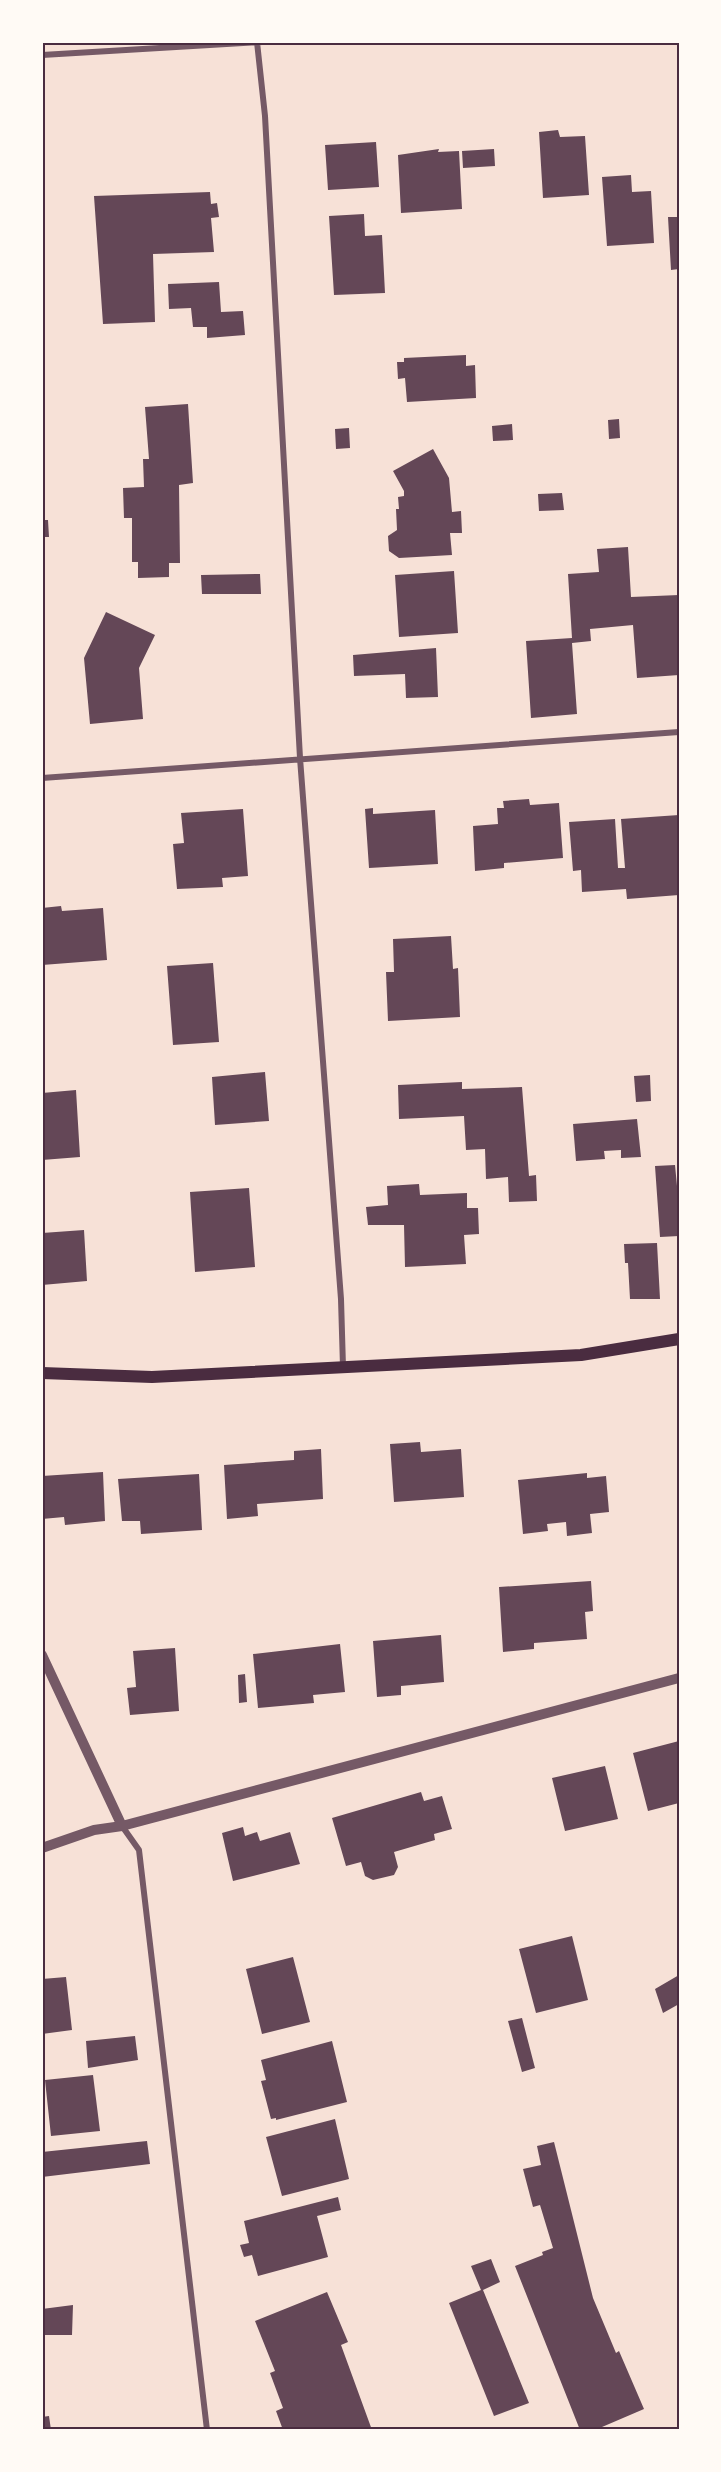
<svg xmlns="http://www.w3.org/2000/svg" width="721" height="2472" font-family="'Fira Sans Condensed',sans-serif">
<rect width="100%" height="100%" fill="#f7e1d7"/>
<path fill="#644757" d="M 558,130 L 560,137 L 585,136 L 589,195 L 543,198 L 539,132 Z
M 376,142 L 379,187 L 328,190 L 325,145 Z
M 439,149 L 438,152 L 459,151 L 462,209 L 401,213 L 398,155 Z
M 494,149 L 495,166 L 463,168 L 462,151 Z
M 631,175 L 632,192 L 651,191 L 654,243 L 607,246 L 602,177 Z
M 210,192 L 211,204 L 217,203 L 219,217 L 211,218 L 214,252 L 153,254 L 155,322 L 103,324 L 94,196 Z
M 364,214 L 365,236 L 382,235 L 385,293 L 334,295 L 329,216 Z
M 668,217 L 679,217 L 679,269 L 671,270 Z
M 219,282 L 221,312 L 243,311 L 245,335 L 207,338 L 207,327 L 193,327 L 191,308 L 169,309 L 168,284 Z
M 466,355 L 466,366 L 475,365 L 476,398 L 407,402 L 405,378 L 398,379 L 397,362 L 404,362 L 404,358 Z
M 188,404 L 193,483 L 179,485 L 180,563 L 169,563 L 169,577 L 138,578 L 138,562 L 132,562 L 132,518 L 124,518 L 123,488 L 144,487 L 143,459 L 149,459 L 145,407 Z
M 619,419 L 620,438 L 609,439 L 608,420 Z
M 512,424 L 513,440 L 493,441 L 492,426 Z
M 349,428 L 350,448 L 336,449 L 335,429 Z
M 433,449 L 449,478 L 452,512 L 461,511 L 462,533 L 450,533 L 452,555 L 399,558 L 389,551 L 388,536 L 397,530 L 396,509 L 399,509 L 398,497 L 404,496 L 404,491 L 393,471 Z
M 562,493 L 564,510 L 539,511 L 538,494 Z
M 42,520 L 48,520 L 49,537 L 42,537 Z
M 628,547 L 631,597 L 679,595 L 679,675 L 637,678 L 633,625 L 590,629 L 591,641 L 572,643 L 577,714 L 531,718 L 526,641 L 572,638 L 568,574 L 599,572 L 597,549 Z
M 454,571 L 458,633 L 399,637 L 395,575 Z
M 260,574 L 261,594 L 202,594 L 201,575 Z
M 106,612 L 155,635 L 139,668 L 143,719 L 90,724 L 84,658 Z
M 436,648 L 438,697 L 406,698 L 405,674 L 354,676 L 353,655 Z
M 529,799 L 530,805 L 559,803 L 563,858 L 504,863 L 504,868 L 475,871 L 473,826 L 498,824 L 497,808 L 504,808 L 503,801 Z
M 373,808 L 373,814 L 435,810 L 438,864 L 369,868 L 365,809 Z
M 243,809 L 248,876 L 222,878 L 223,887 L 177,889 L 173,844 L 184,843 L 181,813 Z
M 679,815 L 679,895 L 627,899 L 626,889 L 582,892 L 581,870 L 573,871 L 569,822 L 615,819 L 618,868 L 625,868 L 621,819 Z
M 61,906 L 62,911 L 103,908 L 107,960 L 42,965 L 42,908 Z
M 451,936 L 453,969 L 458,968 L 460,1017 L 388,1021 L 386,972 L 394,972 L 393,939 Z
M 213,963 L 219,1042 L 173,1045 L 167,966 Z
M 265,1072 L 269,1121 L 215,1125 L 212,1077 Z
M 650,1075 L 651,1101 L 636,1102 L 634,1076 Z
M 462,1082 L 462,1089 L 522,1087 L 529,1176 L 536,1175 L 537,1201 L 509,1202 L 508,1177 L 486,1179 L 485,1149 L 466,1150 L 464,1116 L 399,1119 L 398,1085 Z
M 76,1090 L 80,1157 L 42,1160 L 42,1093 Z
M 637,1119 L 641,1157 L 621,1158 L 621,1150 L 604,1151 L 605,1159 L 576,1161 L 573,1124 Z
M 675,1165 L 677,1186 L 679,1186 L 679,1236 L 660,1237 L 655,1166 Z
M 419,1184 L 420,1195 L 467,1193 L 467,1208 L 478,1208 L 479,1234 L 464,1235 L 466,1264 L 405,1267 L 404,1225 L 368,1225 L 366,1207 L 388,1205 L 387,1186 Z
M 249,1188 L 255,1267 L 195,1272 L 190,1192 Z
M 84,1230 L 87,1281 L 42,1285 L 42,1233 Z
M 657,1243 L 660,1299 L 630,1299 L 628,1263 L 625,1263 L 624,1244 Z
M 420,1442 L 421,1452 L 461,1449 L 464,1497 L 394,1502 L 390,1444 Z
M 321,1449 L 323,1499 L 257,1504 L 258,1516 L 227,1519 L 224,1465 L 294,1460 L 294,1451 Z
M 103,1472 L 105,1521 L 65,1525 L 64,1517 L 42,1519 L 42,1476 Z
M 587,1473 L 587,1478 L 606,1476 L 609,1512 L 590,1514 L 592,1533 L 567,1536 L 566,1522 L 547,1524 L 548,1531 L 523,1534 L 518,1480 Z
M 199,1474 L 202,1530 L 141,1534 L 140,1521 L 122,1521 L 118,1479 Z
M 591,1581 L 593,1611 L 585,1612 L 587,1639 L 534,1643 L 534,1649 L 503,1652 L 499,1587 Z
M 441,1635 L 444,1682 L 401,1686 L 401,1695 L 377,1697 L 373,1641 Z
M 340,1644 L 345,1692 L 313,1695 L 314,1703 L 258,1708 L 253,1654 Z
M 175,1648 L 179,1711 L 130,1715 L 127,1688 L 136,1687 L 133,1651 Z
M 245,1674 L 247,1702 L 239,1703 L 238,1675 Z
M 679,1741 L 679,1803 L 648,1811 L 633,1753 Z
M 605,1766 L 618,1819 L 565,1831 L 552,1778 Z
M 421,1792 L 424,1801 L 442,1796 L 452,1829 L 434,1834 L 435,1840 L 394,1852 L 398,1867 L 394,1875 L 373,1880 L 365,1876 L 361,1862 L 346,1866 L 332,1818 Z
M 243,1827 L 245,1836 L 257,1832 L 260,1841 L 290,1832 L 300,1864 L 233,1881 L 222,1833 Z
M 572,1936 L 588,2000 L 536,2013 L 519,1949 Z
M 293,1957 L 310,2022 L 262,2034 L 246,1969 Z
M 679,1975 L 679,2004 L 663,2013 L 655,1989 Z
M 66,1977 L 72,2030 L 42,2034 L 42,1979 Z
M 522,2018 L 535,2068 L 522,2072 L 508,2021 Z
M 135,2036 L 138,2060 L 88,2068 L 86,2041 Z
M 332,2041 L 347,2102 L 276,2120 L 276,2118 L 271,2119 L 261,2081 L 266,2080 L 261,2060 Z
M 93,2075 L 100,2131 L 51,2136 L 45,2080 Z
M 335,2119 L 349,2179 L 282,2196 L 266,2137 Z
M 147,2141 L 150,2164 L 42,2177 L 42,2152 Z
M 554,2142 L 593,2298 L 616,2353 L 619,2351 L 644,2409 L 595,2430 L 580,2430 L 515,2266 L 543,2255 L 542,2252 L 553,2248 L 540,2205 L 533,2207 L 523,2169 L 541,2165 L 537,2146 Z
M 338,2197 L 341,2210 L 317,2216 L 328,2257 L 258,2276 L 252,2255 L 244,2257 L 240,2245 L 249,2243 L 244,2221 Z
M 491,2259 L 500,2282 L 483,2290 L 529,2403 L 494,2416 L 449,2303 L 481,2290 L 471,2266 Z
M 327,2292 L 348,2342 L 341,2345 L 372,2430 L 283,2430 L 276,2411 L 283,2408 L 270,2373 L 275,2371 L 255,2321 Z
M 73,2305 L 72,2335 L 42,2335 L 42,2309 Z
M 49,2416 L 51,2430 L 42,2430 L 42,2417 Z"/>
<g fill="none" stroke-linecap="round" stroke-linejoin="round">
<path stroke="#755966" stroke-width="6" d="M 257,42 L 265,116 L 300,758 L 341,1299 L 343,1367
M 42,55 L 262,42
M 42,778 L 679,732
M 122,1826 L 139,1850 L 207,2430"/>
<path stroke="#755966" stroke-width="10" d="M 42,1655 L 122,1826
M 42,1848 L 94,1830 L 122,1826 L 679,1678"/>
<path stroke="#4a2c40" stroke-width="12" d="M 42,1373 L 152,1377 L 581,1355 L 679,1339"/>
</g>
<rect width="721" height="2472" fill="none" stroke="#fffaf5" stroke-width="87"/>
<rect x="44" y="44" width="634" height="2384" fill="none" stroke="#4a2c40" stroke-width="2"/>
</svg>
